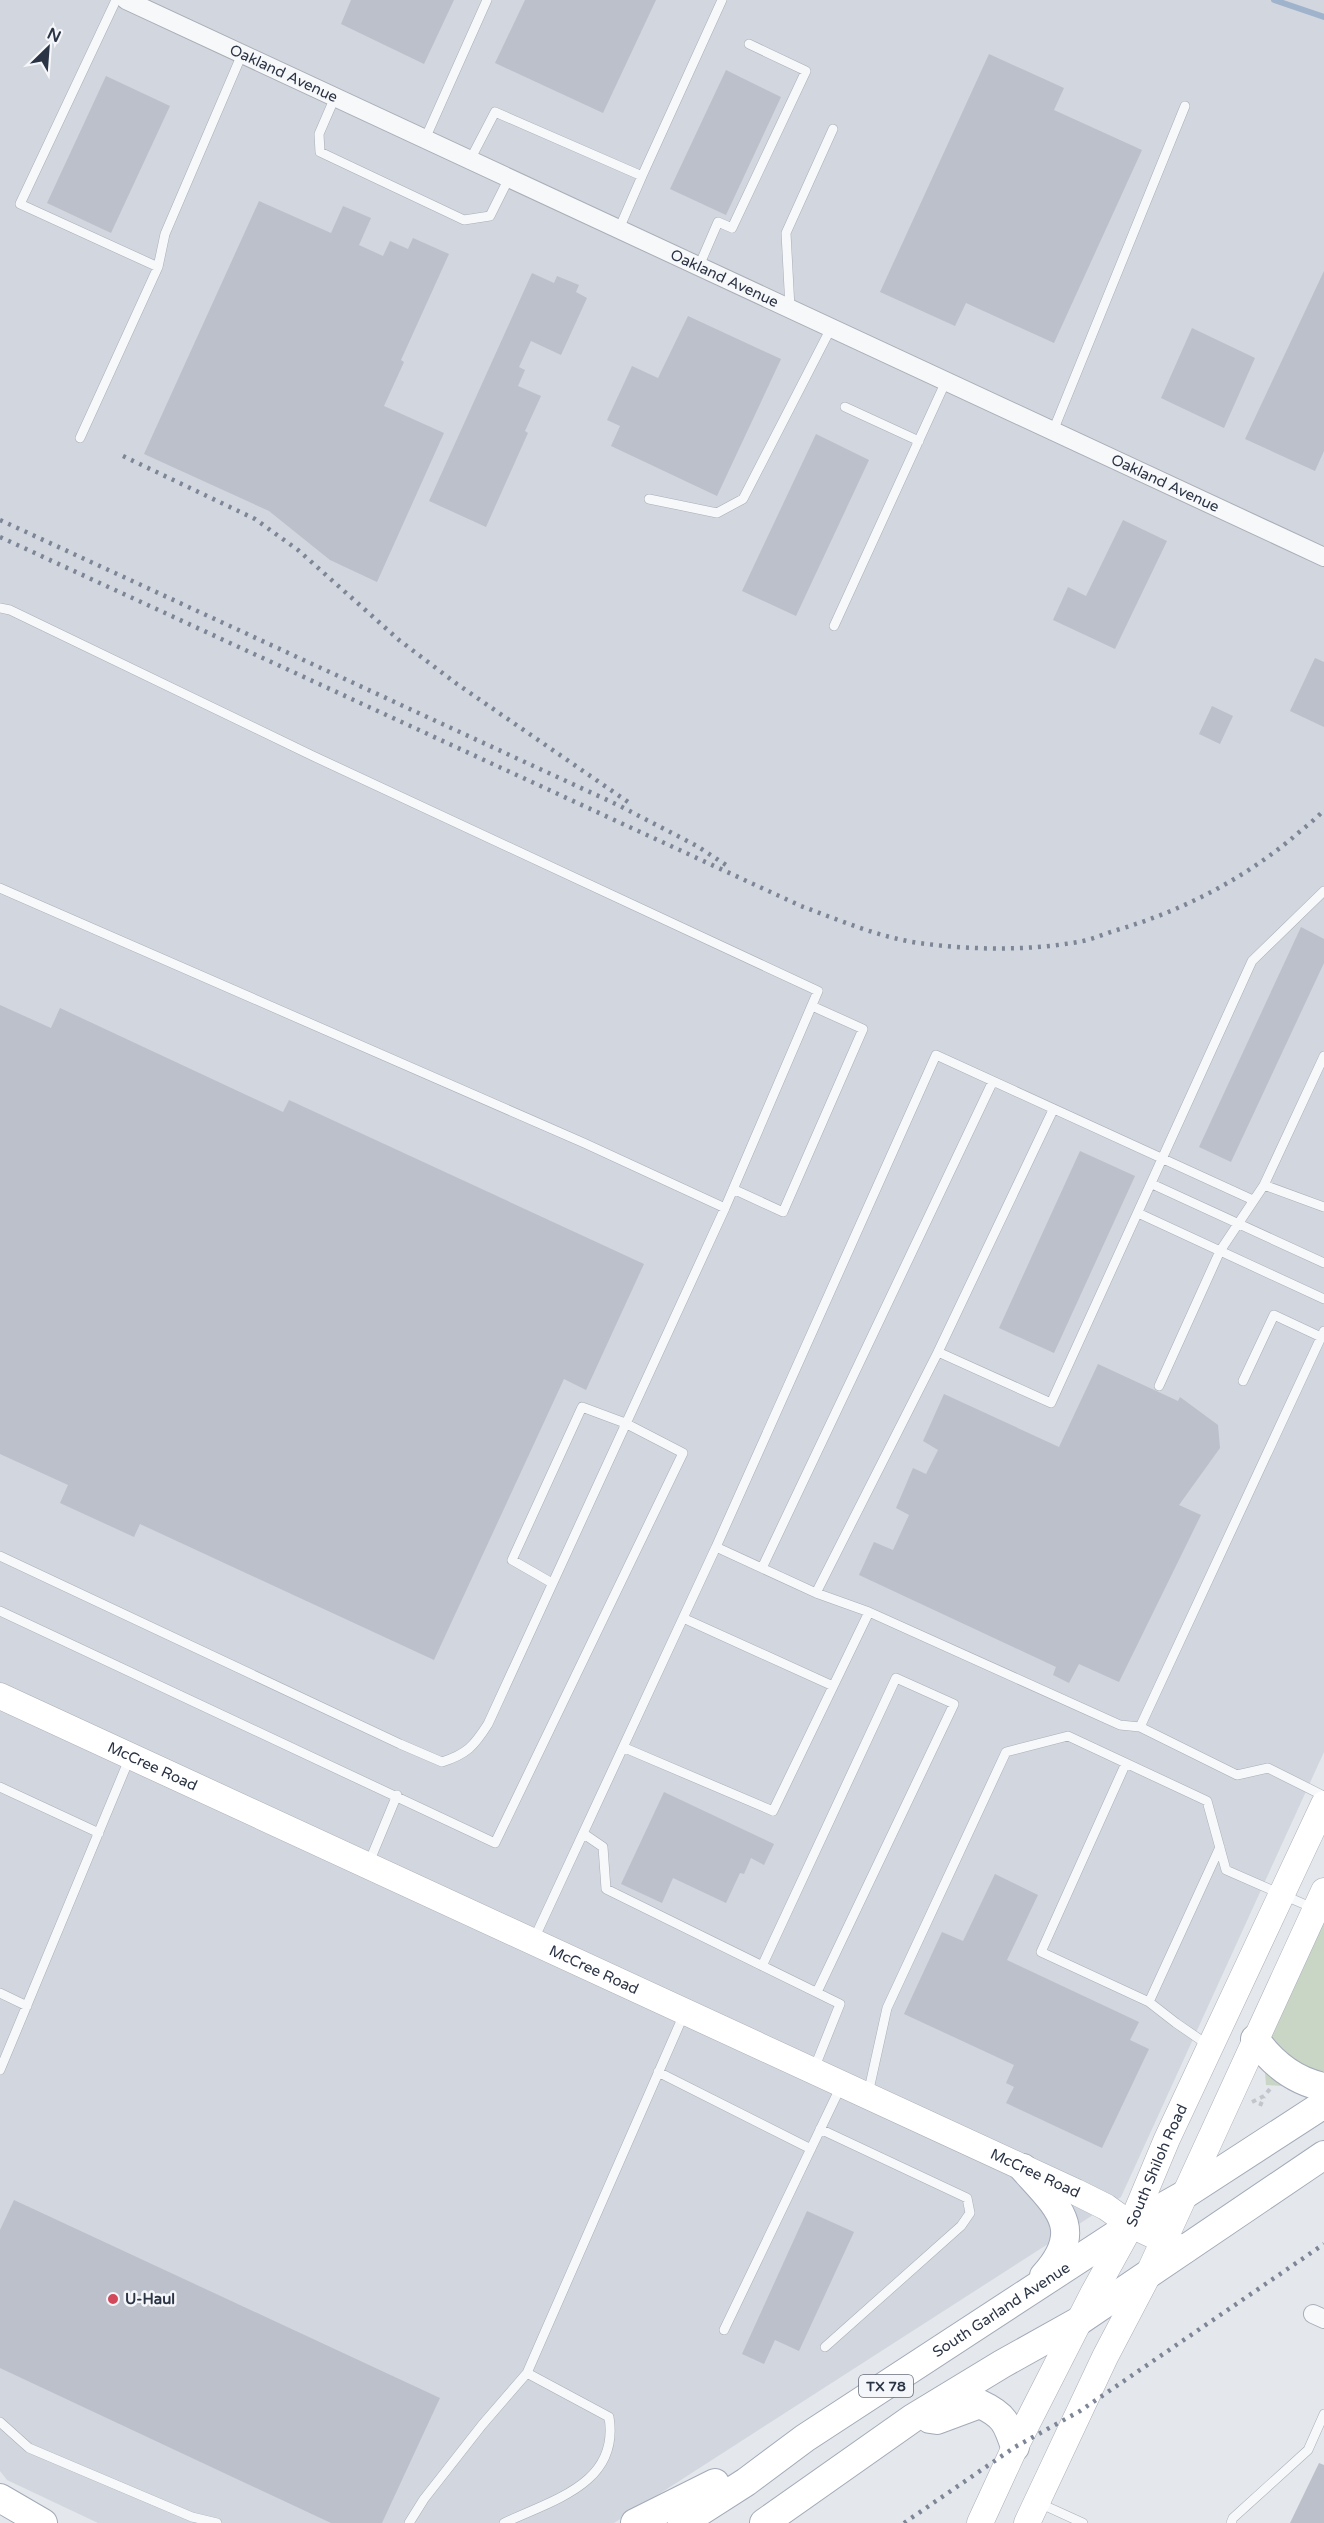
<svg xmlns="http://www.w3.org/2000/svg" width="1324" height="2523" font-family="'Varela Round',sans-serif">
<rect width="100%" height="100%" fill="#e4e7ec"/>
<path fill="#d2d6de" d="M 0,0 L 1324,0 L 1324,1752 L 1121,2197 L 614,2523 L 98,2523 L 7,2480 L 0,2471 Z"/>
<path fill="#c9d6c5" d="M 1324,1915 L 1324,2071 L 1301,2087 L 1266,2085 L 1263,2046 Z"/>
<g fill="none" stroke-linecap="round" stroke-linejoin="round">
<path stroke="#9fb4cc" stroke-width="6" d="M 1274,0 L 1324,17"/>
</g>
<path fill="#bbc0ca" d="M 351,0 L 454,0 L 424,64 L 341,24 Z
M 525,0 L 656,0 L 603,113 L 495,63 Z
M 989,54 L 1064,88 L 1054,110 L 1142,150 L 1054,343 L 966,303 L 955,326 L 880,292 Z
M 726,70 L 781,97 L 726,215 L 670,189 Z
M 106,76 L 170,106 L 111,233 L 47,203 Z
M 259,201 L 331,233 L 343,206 L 371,218 L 359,245 L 383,256 L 390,241 L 408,249 L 413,238 L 449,254 L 401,360 L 404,362 L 384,406 L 444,433 L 377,582 L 330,560 L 269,511 L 144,454 Z
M 1324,271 L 1324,451 L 1315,471 L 1245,439 Z
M 532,273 L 554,283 L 557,276 L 579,285 L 576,292 L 587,298 L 561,355 L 531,341 L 519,367 L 525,370 L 518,386 L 541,396 L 525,431 L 528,433 L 486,527 L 429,501 Z
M 688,316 L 781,359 L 717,496 L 611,446 L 620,426 L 607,420 L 632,366 L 658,378 Z
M 1192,328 L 1255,358 L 1224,428 L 1161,398 Z
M 816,434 L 869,460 L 796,616 L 742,591 Z
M 1123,520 L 1167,541 L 1115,649 L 1053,620 L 1068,587 L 1086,596 Z
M 1315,658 L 1324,662 L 1324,727 L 1290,711 Z
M 1212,706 L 1233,716 L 1220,744 L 1199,734 Z
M 1301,927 L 1324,939 L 1324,963 L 1231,1162 L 1199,1147 Z
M 0,1005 L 51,1028 L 60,1008 L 283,1112 L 289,1100 L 644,1264 L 586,1390 L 564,1379 L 434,1660 L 140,1524 L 134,1537 L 60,1503 L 68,1485 L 0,1454 Z
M 1080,1151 L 1135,1176 L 1054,1353 L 999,1328 Z
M 1098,1364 L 1178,1401 L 1180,1397 L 1218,1425 L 1220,1448 L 1179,1505 L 1201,1515 L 1119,1682 L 1079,1664 L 1069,1683 L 1053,1675 L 1056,1667 L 859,1575 L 874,1542 L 893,1550 L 909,1515 L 896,1508 L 913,1468 L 926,1474 L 938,1450 L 923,1441 L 944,1394 L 1059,1447 Z
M 664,1792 L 774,1844 L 764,1865 L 751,1858 L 744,1874 L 740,1873 L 726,1903 L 673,1878 L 662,1903 L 621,1884 Z
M 995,1874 L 1038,1895 L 1007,1960 L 1139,2022 L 1130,2040 L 1149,2049 L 1102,2148 L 1006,2103 L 1014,2087 L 1006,2083 L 1014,2065 L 904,2014 L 942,1932 L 963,1941 Z
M 14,2200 L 440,2398 L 382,2523 L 331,2523 L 0,2368 L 0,2230 Z
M 807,2211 L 854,2232 L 799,2351 L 775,2340 L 764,2364 L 742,2354 Z
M 1319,2463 L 1324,2465 L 1324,2523 L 1290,2523 Z"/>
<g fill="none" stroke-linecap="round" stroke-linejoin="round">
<g stroke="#a9aeb7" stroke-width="10">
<path id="service" d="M 116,0 L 20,204 L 158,267
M 335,97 L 319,134 L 320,152 L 464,220 L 490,216 L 509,178
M 425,139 L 487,0
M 470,160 L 495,112 L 642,176 L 722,0
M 619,229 L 642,176
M 699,266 L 718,222 L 732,228 L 806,71 L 749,44
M 790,308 L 786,233 L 833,129
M 845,407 L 919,441
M 1053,431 L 1185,106
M 80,438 L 158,267 L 165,234 L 242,54
M 649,499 L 717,513 L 743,499 L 831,328
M 0,608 L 10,610 L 313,756 L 818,991 L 725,1208
M 834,626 L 946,381
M 0,888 L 584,1143 L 725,1208 L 488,1724 C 474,1746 467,1754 442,1762 L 400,1744 L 0,1556
M 1152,1184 L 1324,1263
M 1264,1185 L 1324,1056
M 733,1189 L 783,1212 L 863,1029 L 812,1006
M 1138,1213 L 1324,1299
M 1324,1331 L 1140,1727 L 1237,1775 L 1268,1768 L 1324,1796
M 938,1352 L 1053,1110
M 1243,1381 L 1274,1315 L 1321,1337
M 1159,1386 L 1220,1251 L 1264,1185 L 1324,1207
M 716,1547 L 936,1055 L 1253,1200
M 762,1568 L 993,1081
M 816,1593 L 938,1352 L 1051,1403 L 1252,961 L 1324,891
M 0,1611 L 495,1843 L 683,1453 L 625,1423 L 582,1407 L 512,1560 L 552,1583
M 683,1618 L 833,1686
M 625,1748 L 773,1811 L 869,1612
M 1126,1763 L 1041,1952 L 1149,2002 L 1220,1847
M 0,1787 L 99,1833
M 584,1834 L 603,1847 L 606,1889 L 840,2004 L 814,2069
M 368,1865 L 397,1795
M 534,1939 L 716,1547 L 816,1593 L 869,1612 L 1120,1725 L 1140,1727
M 762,1966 L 896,1678 L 954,1704 L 817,1992
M 0,1993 L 27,2006
M 1149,2002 L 1176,2023 L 1208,2045
M 0,2070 L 130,1757
M 658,2072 L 811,2149
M 868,2094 L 887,2008 L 1006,1752 L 1068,1736 L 1207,1801 L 1226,1870 L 1313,1908
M 820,2129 L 967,2198 L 970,2213 L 961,2226 L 825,2347
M 724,2330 L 841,2086
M 0,2422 L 29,2448 L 192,2517 L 217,2523
M 1039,2503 L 1083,2523
M 409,2523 L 424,2499 L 482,2425 L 527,2373 L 684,2014
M 504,2523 C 552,2500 620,2484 609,2417 L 527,2373
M 1231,2523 L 1233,2518 L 1308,2450 L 1324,2414"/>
</g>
<g stroke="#a9aeb7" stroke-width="20">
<g id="minor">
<path id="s1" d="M 126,0 L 1324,557"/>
<path d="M 1313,2314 L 1324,2319"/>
</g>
</g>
<g stroke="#a9aeb7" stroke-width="27">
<g id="secondary">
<path id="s2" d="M 0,1696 L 1076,2192 L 1106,2207 L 1131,2225 L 1185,2250"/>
<path id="s3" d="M 980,2523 L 1015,2447 L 1094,2292 L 1131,2225 L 1167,2139 L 1324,1804"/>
<path d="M 1027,2523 L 1105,2357 L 1148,2275 L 1324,1891"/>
</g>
</g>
<g stroke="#a3abb8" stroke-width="30">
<g id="primary">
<path d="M 1255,2039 C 1272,2063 1294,2081 1324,2087"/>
<path d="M 1023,2168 C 1057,2206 1087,2229 1044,2276"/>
<path d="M 930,2419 L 937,2420 L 980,2404 C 1004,2415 1007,2423 1015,2447"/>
<path d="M 0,2498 L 43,2523"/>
<path d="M 635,2523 L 715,2483"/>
<path id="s4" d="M 682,2523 L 746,2482 L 805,2438 L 1131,2225 L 1184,2195 L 1324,2104"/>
<path d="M 764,2523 L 913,2418 L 1002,2364 L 1079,2321 L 1324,2155"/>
</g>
</g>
<path stroke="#c2c5cb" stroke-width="4" stroke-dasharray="4.5 4.5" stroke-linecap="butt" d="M 1252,2102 L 1264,2096 L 1270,2089
M 1260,2106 L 1264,2097"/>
<use href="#service" stroke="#f7f8fa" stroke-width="9"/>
<use href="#minor" stroke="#f7f8fa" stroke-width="18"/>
<use href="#secondary" stroke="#fff" stroke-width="26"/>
<use href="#primary" stroke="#fff" stroke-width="28"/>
<path stroke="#7d8696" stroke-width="4.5" stroke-dasharray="3 6" stroke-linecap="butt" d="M 123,456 L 255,519 L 298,550 L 399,640 L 457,684 L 631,804
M 0,520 L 618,805 L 697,846 L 726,865
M 0,537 L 801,906 C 839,920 878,937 919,943 C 971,950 1026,951 1078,942 C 1091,940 1104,934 1117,930 C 1181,911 1238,882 1290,840 C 1301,830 1314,821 1324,810
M 904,2523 L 1015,2447 L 1080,2411 L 1324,2244"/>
</g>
<circle fill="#d1495b" stroke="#f4f6f9" stroke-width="2" cx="113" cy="2299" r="6"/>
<g text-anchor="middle" stroke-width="5" stroke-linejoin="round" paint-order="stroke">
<rect fill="#f4f6f9" stroke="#676e7b" stroke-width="1.5" x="859" y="2375" width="54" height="22" rx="4.5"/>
<g font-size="14" font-weight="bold" fill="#2b3445">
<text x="886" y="2391">TX 78</text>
</g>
<g font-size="15" fill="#2b3445" stroke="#f4f6f9">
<text dy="5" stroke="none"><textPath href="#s1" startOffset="174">Oakland Avenue</textPath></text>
<text dy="5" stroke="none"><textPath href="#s1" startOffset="660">Oakland Avenue</textPath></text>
<text dy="5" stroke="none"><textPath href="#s1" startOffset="1146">Oakland Avenue</textPath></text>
<text dy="5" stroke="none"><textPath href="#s2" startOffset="168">McCree Road</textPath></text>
<text dy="5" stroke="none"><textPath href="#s2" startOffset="654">McCree Road</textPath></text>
<text dy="5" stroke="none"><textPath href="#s3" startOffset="399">South Shiloh Road</textPath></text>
<text dy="5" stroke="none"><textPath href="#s2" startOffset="1140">McCree Road</textPath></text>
<text dy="5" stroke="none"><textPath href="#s4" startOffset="384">South Garland Avenue</textPath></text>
</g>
<g font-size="15" font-weight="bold" fill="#2b3445" stroke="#f4f6f9" text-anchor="start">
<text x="125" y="2304">U-Haul</text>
</g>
</g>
<g transform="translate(48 48) rotate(25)" stroke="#f4f6f9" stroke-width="4.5" paint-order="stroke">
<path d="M0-4.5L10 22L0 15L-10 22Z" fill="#2b3445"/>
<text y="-9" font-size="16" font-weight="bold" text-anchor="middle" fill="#2b3445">N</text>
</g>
</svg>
